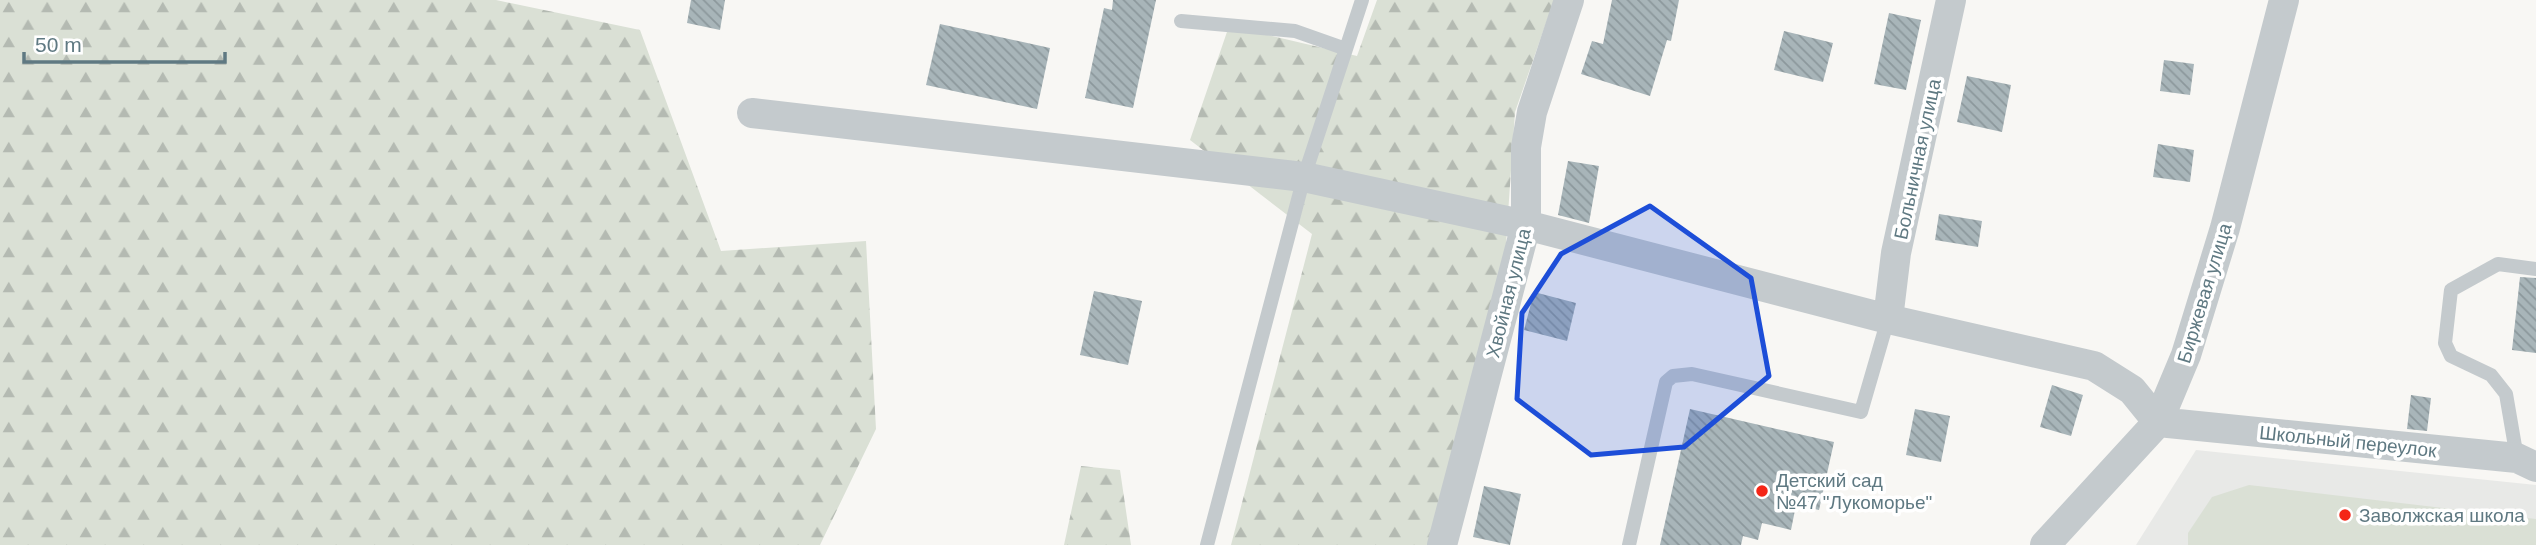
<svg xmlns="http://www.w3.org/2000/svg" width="2536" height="545" font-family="Helvetica,sans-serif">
<defs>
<pattern id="forest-firs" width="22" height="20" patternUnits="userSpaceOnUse" patternTransform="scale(1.75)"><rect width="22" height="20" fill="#dae0d5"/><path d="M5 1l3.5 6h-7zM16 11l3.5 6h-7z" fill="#b4bab2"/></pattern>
<pattern id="building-back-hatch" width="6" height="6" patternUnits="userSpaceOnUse" patternTransform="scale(1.75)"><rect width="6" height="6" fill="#a8b5b9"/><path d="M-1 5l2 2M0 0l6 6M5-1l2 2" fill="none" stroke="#8c989c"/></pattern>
</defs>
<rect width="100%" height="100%" fill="#f8f7f4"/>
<path fill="#e8e9e7" d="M 2196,450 L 2536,485 L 2536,545 L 2136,545 Z"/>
<path fill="#dae0d5" d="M 2249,485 L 2536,519 L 2536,545 L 2188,545 L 2188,533 L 2212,497 Z"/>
<path fill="url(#forest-firs)" d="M 0,0 L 496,0 L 640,30 L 721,251 L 866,241 L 876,429 L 820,545 L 0,545 Z
M 1377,0 L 1554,0 L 1515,112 L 1504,273 L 1428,545 L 1231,545 L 1312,234 L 1190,140 L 1229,26 L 1357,56 Z
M 1081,466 L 1120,470 L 1131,545 L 1064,545 Z"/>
<path fill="url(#building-back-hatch)" d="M 691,0 L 725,0 L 720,30 L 687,23 Z
M 1113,0 L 1156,0 L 1133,108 L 1085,98 L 1104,8 L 1112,10 Z
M 1612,0 L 1679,0 L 1671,41 L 1667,40 L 1650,96 L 1581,74 L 1592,41 L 1603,44 Z
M 1889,13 L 1921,20 L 1906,90 L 1874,84 Z
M 940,24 L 1050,48 L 1037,109 L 926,85 Z
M 1784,31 L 1833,43 L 1823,82 L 1774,70 Z
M 2164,60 L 2194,64 L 2190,95 L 2160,91 Z
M 1967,76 L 2011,85 L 2002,132 L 1957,122 Z
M 2158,144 L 2194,150 L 2190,182 L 2153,177 Z
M 1568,161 L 1599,166 L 1589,223 L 1558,215 Z
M 1939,214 L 1982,221 L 1978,247 L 1935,240 Z
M 2520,277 L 2536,278 L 2536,353 L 2512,350 Z
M 1094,291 L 1142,301 L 1128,365 L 1080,355 Z
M 1534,292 L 1576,303 L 1567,341 L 1524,330 Z
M 2052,385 L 2083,395 L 2071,436 L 2040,427 Z
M 2411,395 L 2431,398 L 2427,431 L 2407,429 Z
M 1690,409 L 1834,442 L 1819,510 L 1796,505 L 1791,530 L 1762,523 L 1758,540 L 1743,536 L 1741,545 L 1660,545 Z
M 1915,409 L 1950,416 L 1941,462 L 1906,455 Z
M 1484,486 L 1521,494 L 1510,545 L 1473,537 Z"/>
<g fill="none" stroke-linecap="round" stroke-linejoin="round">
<path stroke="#c4cacd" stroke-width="14" d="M 1181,21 L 1295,31 L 1346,49 L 1362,0
M 2517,458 L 2506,394 L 2491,375 L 2451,356 L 2445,343 L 2451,290 L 2498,264 L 2536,269
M 1207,545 L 1304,177 L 1346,49
M 1629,545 L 1666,382 L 1673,376 L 1692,374 L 1861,412 L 1888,319"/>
<path stroke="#c4cacd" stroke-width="30" d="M 752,113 L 1304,177 L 1526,225 L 1888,319 L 2094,366 L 2132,390 L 2158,422 L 2517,458 L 2536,467
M 1888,319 L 1896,253 L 1951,0
M 1442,545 L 1526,225 L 1526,147 L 1532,112 L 1569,0
M 2045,545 L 2158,422 L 2186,355 L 2225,228 L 2284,0"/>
</g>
<path fill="#1d4ed8" fill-opacity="0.2" stroke="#1d4ed8" stroke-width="5" stroke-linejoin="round" d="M 1650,206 L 1751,278 L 1769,376 L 1684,447 L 1591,455 L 1517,399 L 1522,313 L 1561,254 Z"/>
<g fill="#f42617" stroke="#fff" stroke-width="2.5">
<circle cx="1762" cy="491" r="7"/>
<circle cx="2345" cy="515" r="7"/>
</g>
<g text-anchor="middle" stroke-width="7" stroke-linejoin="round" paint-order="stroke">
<g font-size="19" fill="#5f7982" stroke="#fff">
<text transform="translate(1917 159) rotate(-78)" y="7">Больничная улица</text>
<text transform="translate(1508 293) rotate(-76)" y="7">Хвойная улица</text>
<text transform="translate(2204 293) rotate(-73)" y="7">Биржевая улица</text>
<text transform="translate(2348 441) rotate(6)" y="7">Школьный переулок</text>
</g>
<g font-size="19" fill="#5f7982" stroke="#fff" text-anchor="start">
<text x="1776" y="487">Детский сад<tspan x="1776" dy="22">№47 "Лукоморье"</tspan></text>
<text x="2359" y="522">Заволжская школа</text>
</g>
</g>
<path d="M24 52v10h201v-10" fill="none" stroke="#5f7982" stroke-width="3.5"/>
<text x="35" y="52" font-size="21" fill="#5f7982" stroke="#ffffff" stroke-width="5" paint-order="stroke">50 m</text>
</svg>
